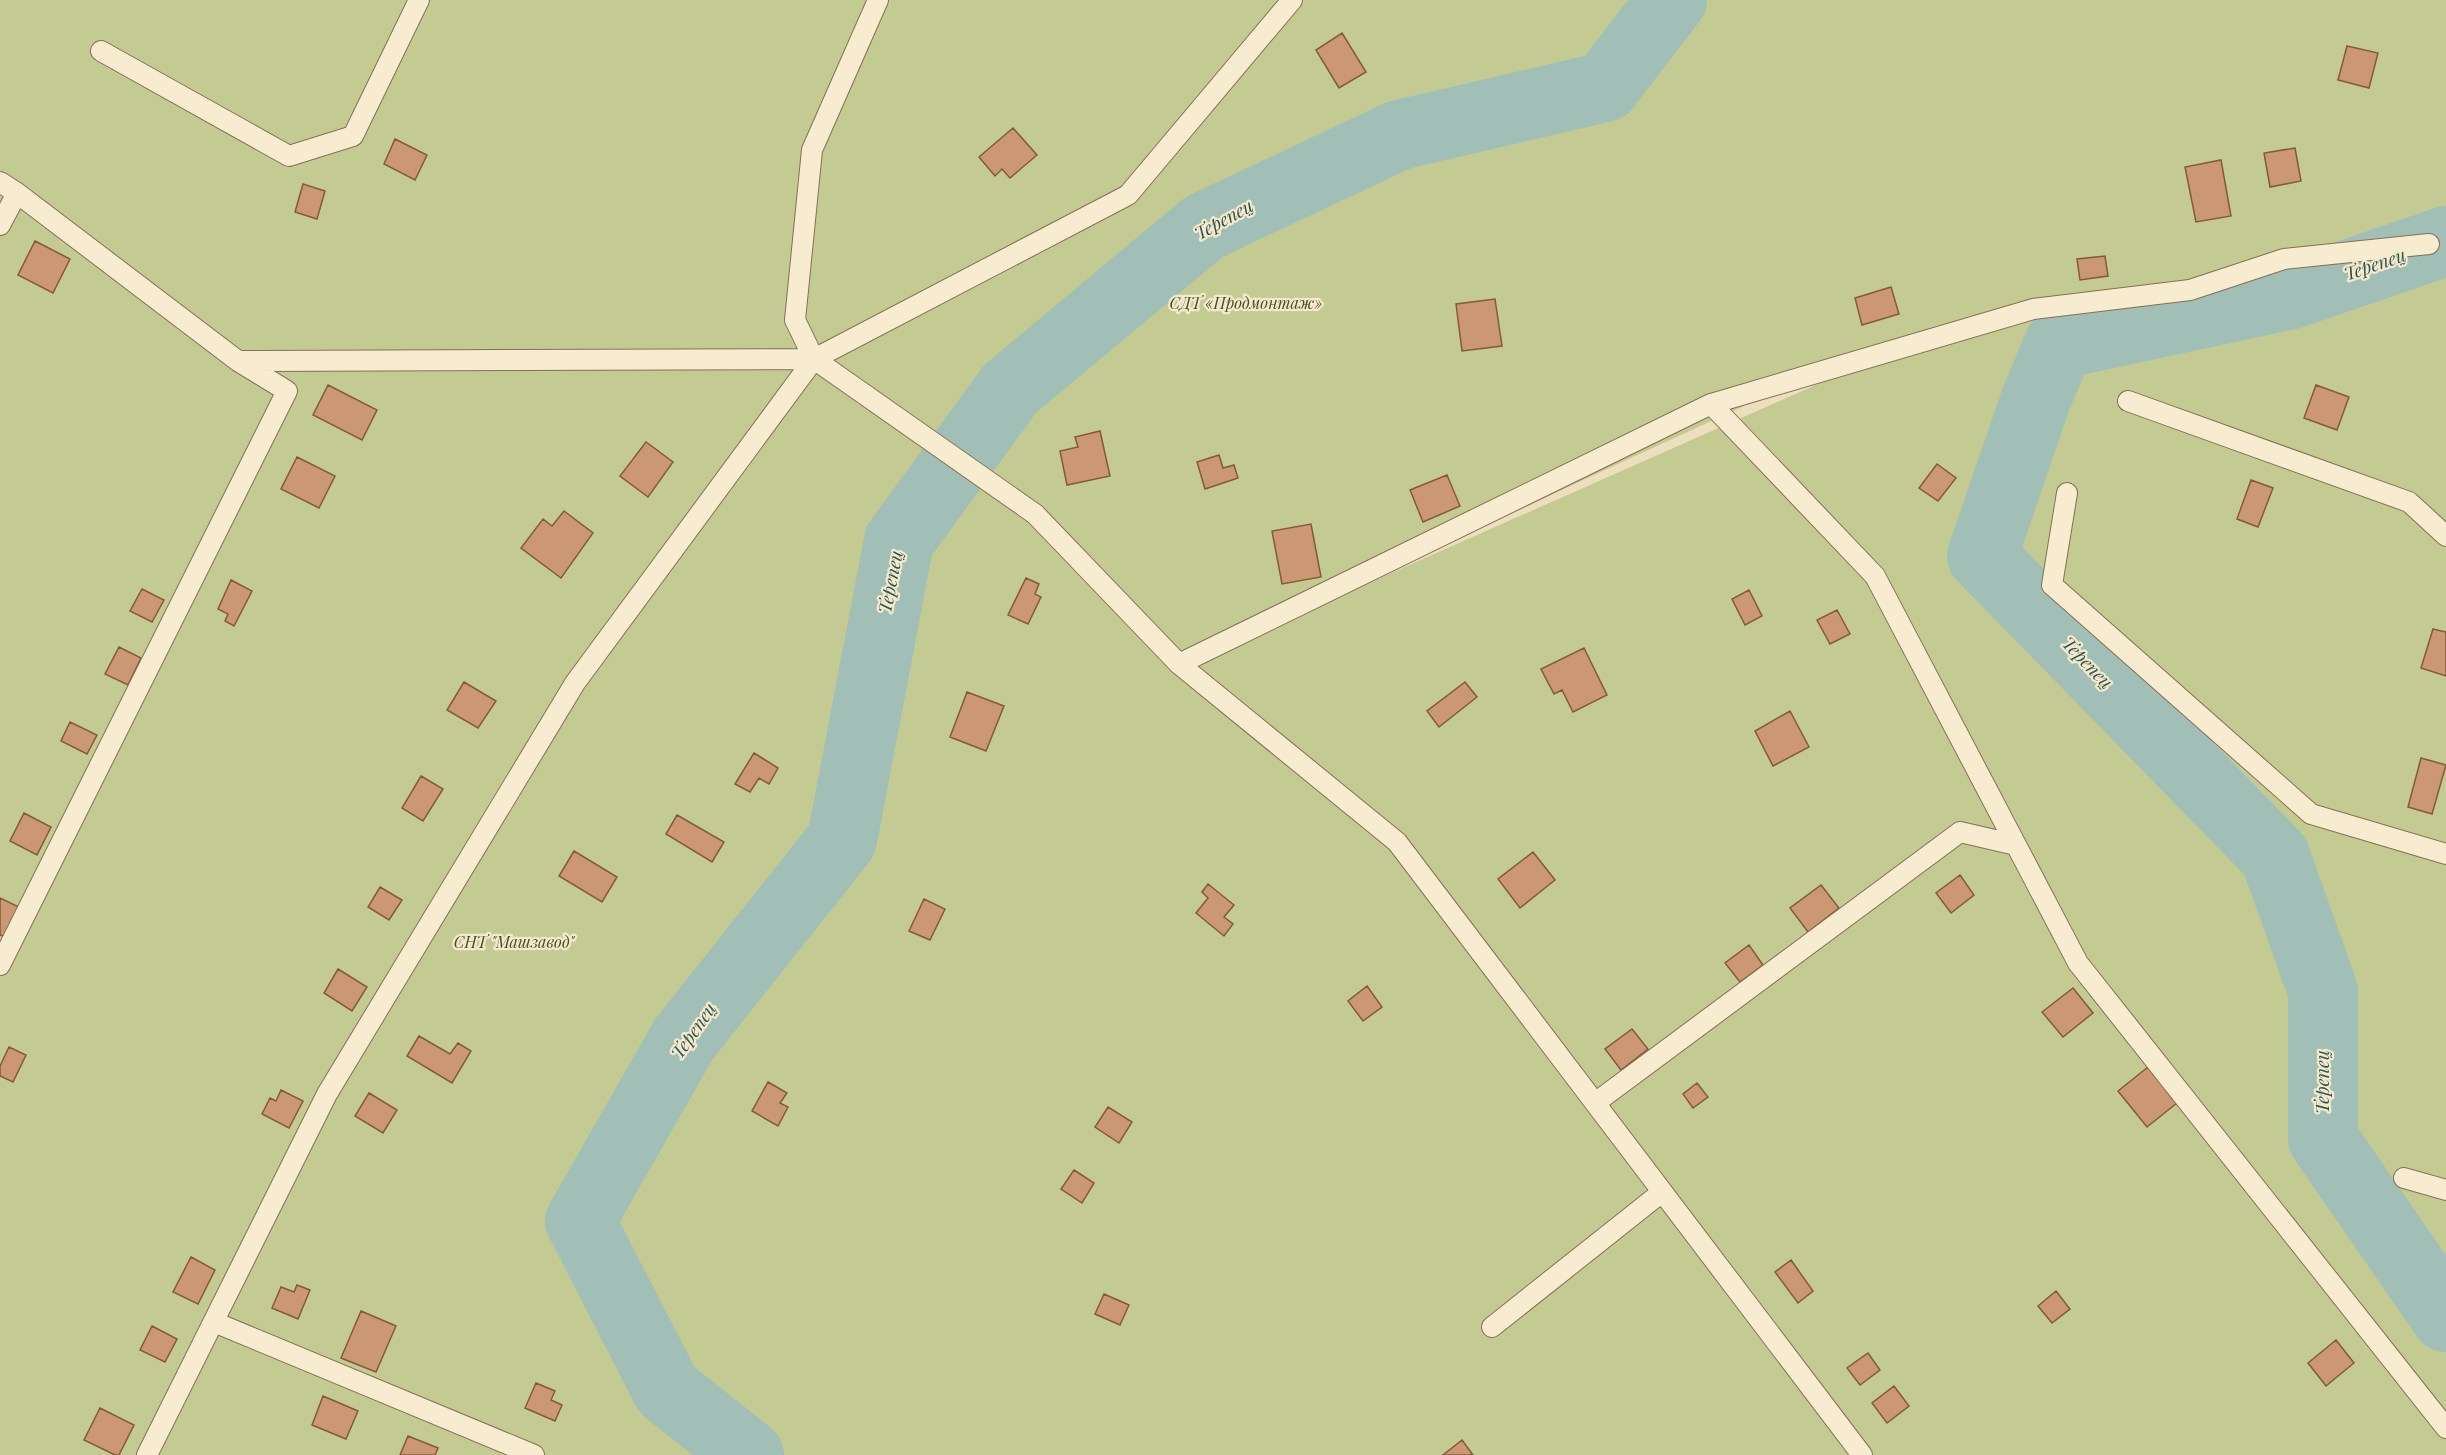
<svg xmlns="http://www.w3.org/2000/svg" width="2446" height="1455" font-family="'Playfair Display',serif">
<rect width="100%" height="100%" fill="#eddfbe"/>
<path fill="#c4cb92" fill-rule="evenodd" d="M 0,0 L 2446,0 L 2446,1455 L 0,1455 ZM 1940,330 L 1224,647 L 1223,646 L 1757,400 Z"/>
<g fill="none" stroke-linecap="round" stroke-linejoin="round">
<path stroke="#a1bfb6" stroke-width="70" d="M 2446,241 L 2292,294 L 2059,344 L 2036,399 L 1982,556 L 2275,856 L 2323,991 L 2323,1139 L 2446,1317
M 749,1455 L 667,1390 L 580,1221 L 684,1039 L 842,840 L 899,541 L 1010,389 L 1204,227 L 1399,135 L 1605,87 L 1672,0"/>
</g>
<path fill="#cb9873" stroke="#84593d" stroke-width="1.5" d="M 1342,33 L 1366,72 L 1339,88 L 1316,50 Z
M 2347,46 L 2378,53 L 2369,88 L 2338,80 Z
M 1013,128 L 1037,155 L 1010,178 L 1002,169 L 995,176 L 979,157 Z
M 395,139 L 427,155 L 415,180 L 384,164 Z
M 2295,148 L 2301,181 L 2270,187 L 2264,153 Z
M 2221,160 L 2231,216 L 2196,222 L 2185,167 Z
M 303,184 L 325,191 L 317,219 L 295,212 Z
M 35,241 L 70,259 L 53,293 L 18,275 Z
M 2105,256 L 2108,276 L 2080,280 L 2077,259 Z
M 1891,287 L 1899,314 L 1862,325 L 1855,298 Z
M 1495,299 L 1502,346 L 1462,351 L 1456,304 Z
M 328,385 L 377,410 L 362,440 L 313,415 Z
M 2316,385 L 2349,397 L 2337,430 L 2304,418 Z
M 1100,431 L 1110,476 L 1067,485 L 1060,451 L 1078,447 L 1075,437 Z
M 646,442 L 673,462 L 648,497 L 620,476 Z
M 1219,455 L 1223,468 L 1234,465 L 1238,478 L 1205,489 L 1197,462 Z
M 297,457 L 335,476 L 319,508 L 281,489 Z
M 1937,464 L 1956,478 L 1938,501 L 1919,488 Z
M 1447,475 L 1460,506 L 1423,522 L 1410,490 Z
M 2251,480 L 2273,488 L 2258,527 L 2237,519 Z
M 564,511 L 593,533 L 561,578 L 521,548 L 543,519 L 552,526 Z
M 1311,524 L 1321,577 L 1282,584 L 1272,531 Z
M 1026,578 L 1039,584 L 1035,594 L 1041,597 L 1028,624 L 1008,615 Z
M 231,580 L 252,591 L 234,626 L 225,621 L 228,614 L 218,609 Z
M 142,589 L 164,600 L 152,622 L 130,611 Z
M 1749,590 L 1762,616 L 1745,625 L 1732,599 Z
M 1837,610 L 1850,634 L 1830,644 L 1817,620 Z
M 2433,629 L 2446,632 L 2446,676 L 2421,668 Z
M 119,647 L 141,658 L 128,685 L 105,674 Z
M 1584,648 L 1607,695 L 1573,712 L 1562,690 L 1554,694 L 1541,669 Z
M 464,682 L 496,701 L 478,728 L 447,710 Z
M 1465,682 L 1477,697 L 1439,727 L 1427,711 Z
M 967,692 L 1004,706 L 986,751 L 950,737 Z
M 1790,711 L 1809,747 L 1773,766 L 1755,731 Z
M 70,722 L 97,735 L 87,754 L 61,741 Z
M 754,753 L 778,768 L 769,784 L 759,778 L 750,792 L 735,784 Z
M 2421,758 L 2446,765 L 2432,814 L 2408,807 Z
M 421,776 L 443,789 L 423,821 L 402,808 Z
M 24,813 L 51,827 L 37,855 L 10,841 Z
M 677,815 L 724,842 L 712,862 L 666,834 Z
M 574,851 L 617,877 L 602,902 L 559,876 Z
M 1533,852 L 1555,880 L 1520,908 L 1498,879 Z
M 1960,875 L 1974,895 L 1951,913 L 1936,893 Z
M 1208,884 L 1234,905 L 1224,917 L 1233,924 L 1224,936 L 1196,913 L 1208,898 L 1202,892 Z
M 1821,885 L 1839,908 L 1808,932 L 1790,908 Z
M 380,887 L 402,900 L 389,920 L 368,907 Z
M 0,898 L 21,908 L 7,938 L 0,935 Z
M 924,899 L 945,909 L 930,940 L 909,931 Z
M 1749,945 L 1763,965 L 1740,982 L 1725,963 Z
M 338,969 L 367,987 L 352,1011 L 324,993 Z
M 1367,986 L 1382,1007 L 1363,1021 L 1348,1001 Z
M 2073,988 L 2093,1013 L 2063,1037 L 2042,1012 Z
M 1632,1029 L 1648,1049 L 1621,1070 L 1605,1049 Z
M 419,1036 L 450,1054 L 458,1043 L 471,1051 L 452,1083 L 407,1056 Z
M 9,1047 L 26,1055 L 13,1082 L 0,1076 L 0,1066 Z
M 2148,1067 L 2177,1103 L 2147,1127 L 2118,1091 Z
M 768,1082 L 787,1093 L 780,1103 L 788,1107 L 778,1126 L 752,1111 Z
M 1697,1083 L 1708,1097 L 1693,1108 L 1683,1094 Z
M 281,1090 L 303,1101 L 289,1128 L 262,1114 L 270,1098 L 276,1101 Z
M 369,1093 L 397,1110 L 383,1133 L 355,1116 Z
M 1108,1107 L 1132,1122 L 1119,1143 L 1095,1127 Z
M 1074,1170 L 1094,1183 L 1082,1203 L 1061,1189 Z
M 191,1257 L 215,1270 L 198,1304 L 173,1292 Z
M 1791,1260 L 1813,1291 L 1798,1303 L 1775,1272 Z
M 297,1285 L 310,1290 L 298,1319 L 272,1308 L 281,1287 L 294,1292 Z
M 2056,1291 L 2070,1309 L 2052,1323 L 2038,1306 Z
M 1104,1294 L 1129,1305 L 1120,1325 L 1095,1314 Z
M 361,1311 L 396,1326 L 376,1372 L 341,1358 Z
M 152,1326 L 177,1339 L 165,1362 L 140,1350 Z
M 2336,1340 L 2354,1363 L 2326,1386 L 2308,1363 Z
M 1868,1353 L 1880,1370 L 1860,1385 L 1847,1368 Z
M 536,1383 L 555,1391 L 551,1400 L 562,1405 L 555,1421 L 525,1408 Z
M 1894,1386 L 1909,1406 L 1887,1423 L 1872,1403 Z
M 323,1396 L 358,1411 L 346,1439 L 312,1425 Z
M 100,1408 L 134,1425 L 119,1455 L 115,1455 L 84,1440 Z
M 408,1436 L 438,1448 L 435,1455 L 400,1455 Z
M 1462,1440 L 1473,1455 L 1443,1455 Z"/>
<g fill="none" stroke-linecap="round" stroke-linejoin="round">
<g stroke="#856f57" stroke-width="22">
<path id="lane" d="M 101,51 L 289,156 L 353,136 L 419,0
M 0,182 L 17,193 L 238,361 L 814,359 L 1035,514 L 1179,664 L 1397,842 L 1862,1455
M 0,225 L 17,193
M 814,359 L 795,320 L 812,150 L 878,0
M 2128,401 L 2409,502 L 2446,536
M 1711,404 L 2033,309 L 2190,290 L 2284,259 L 2429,244
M 2067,493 L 2052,585 L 2311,814 L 2446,854
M 1179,664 L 1711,404 L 1875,576 L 2078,963 L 2446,1428
M 0,965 L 287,391 L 238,361
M 1595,1103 L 1960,832 L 2016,845
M 2404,1178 L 2446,1190
M 214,1322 L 534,1455
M 1492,1327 L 1662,1192
M 147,1455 L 327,1094 L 575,683 L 814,359 L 1128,195 L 1292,0"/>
</g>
<use href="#lane" stroke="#f8ecd0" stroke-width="20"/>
</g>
<g text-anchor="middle" stroke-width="4.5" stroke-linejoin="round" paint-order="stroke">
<g font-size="16" font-style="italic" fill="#455122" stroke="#f5e9cd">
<text x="1246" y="309">СДТ «Продмонтаж»</text>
<text x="514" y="948">СНТ "Машзавод"</text>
</g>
<g font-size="18" font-style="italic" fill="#2b5451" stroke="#f5e9cd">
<text transform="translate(1224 220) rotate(-29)" y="6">Терепец</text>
<text transform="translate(2375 265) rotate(-19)" y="6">Терепец</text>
<text transform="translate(891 582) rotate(-79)" y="6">Терепец</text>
<text transform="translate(2087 663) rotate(46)" y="6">Терепец</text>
<text transform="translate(694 1031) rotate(-55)" y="6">Терепец</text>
<text transform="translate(2323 1082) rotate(-90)" y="6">Терепец</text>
</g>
</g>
</svg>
